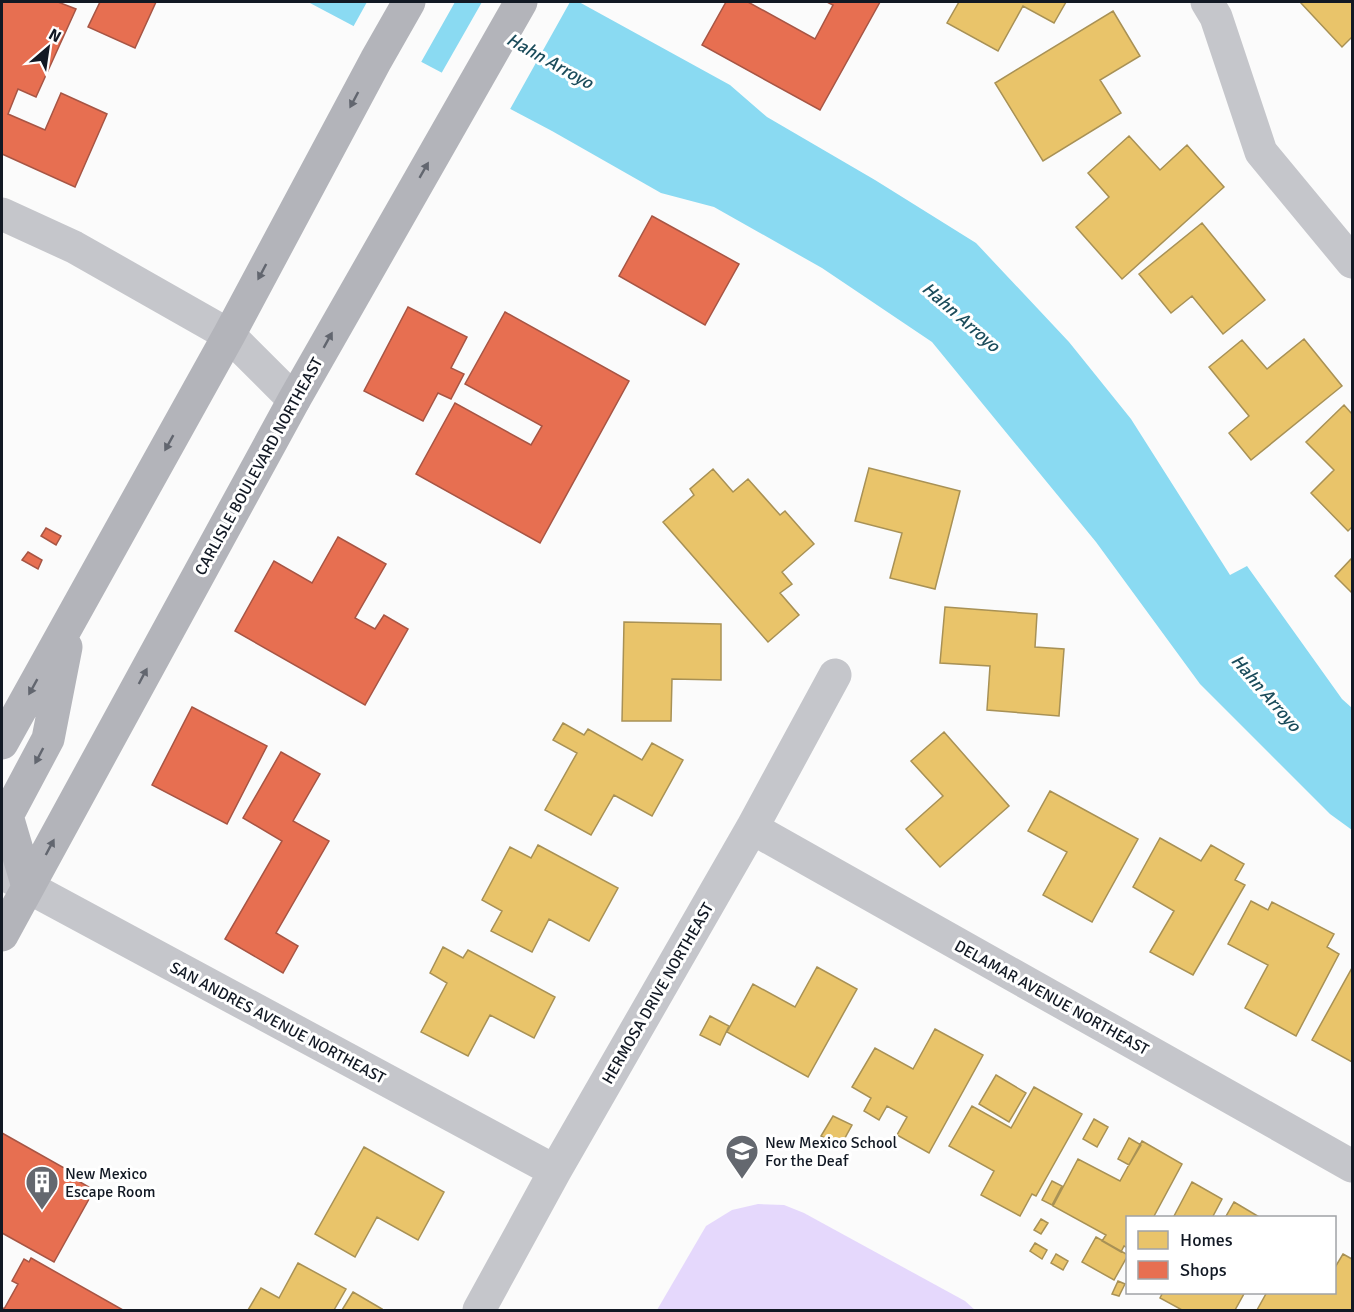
<svg xmlns="http://www.w3.org/2000/svg" width="1354" height="1312" font-family="Signika,sans-serif">
<rect width="100%" height="100%" fill="#fbfbfb"/>
<path fill="#e5d8fc" d="M 758,1204 L 784,1205 L 804,1213 L 965,1301 L 975,1310 L 657,1310 L 706,1226 L 732,1210 Z"/>
<path fill="#8adaf2" d="M 308,2 L 579,2 L 730,85 L 767,117 L 875,180 L 976,243 L 1069,342 L 1131,419 L 1230,575 L 1247,566 L 1342,699 L 1352,708 L 1352,830 L 1330,814 L 1200,684 L 1096,542 L 932,342 L 822,268 L 714,207 L 661,193 L 552,131 Z"/>
<path fill="#fbfbfb" d="M 367,2 L 455,2 L 420,64 L 352,29 Z
M 482,2 L 570,2 L 509,111 L 441,74 Z"/>
<path fill="#e9c46a" stroke="#a89155" stroke-width="1.5" d="M 959,2 L 1066,2 L 1054,23 L 1023,6 L 998,51 L 947,23 Z
M 1300,2 L 1352,2 L 1352,37 L 1342,47 Z
M 1113,11 L 1140,56 L 1100,80 L 1121,113 L 1043,161 L 995,83 Z
M 1129,136 L 1160,170 L 1187,145 L 1224,187 L 1122,279 L 1076,227 L 1109,197 L 1088,173 Z
M 1202,223 L 1265,300 L 1223,334 L 1192,296 L 1171,313 L 1139,274 Z
M 1304,339 L 1342,386 L 1251,460 L 1229,433 L 1249,416 L 1209,367 L 1242,340 L 1267,369 Z
M 1344,405 L 1352,414 L 1352,527 L 1348,531 L 1311,493 L 1334,470 L 1306,442 Z
M 869,468 L 960,491 L 935,589 L 890,578 L 902,533 L 855,521 Z
M 713,469 L 733,492 L 748,479 L 780,515 L 785,511 L 814,544 L 782,572 L 792,584 L 780,593 L 799,615 L 768,642 L 663,522 L 694,495 L 690,489 Z
M 1352,558 L 1352,593 L 1335,576 Z
M 945,607 L 1037,614 L 1035,647 L 1064,649 L 1059,716 L 987,710 L 990,666 L 940,663 Z
M 624,622 L 721,624 L 721,680 L 672,679 L 671,721 L 622,721 Z
M 563,723 L 584,735 L 588,729 L 642,760 L 652,743 L 683,760 L 652,816 L 614,795 L 591,835 L 545,810 L 577,753 L 553,740 Z
M 944,732 L 1009,806 L 940,867 L 906,829 L 943,796 L 911,761 Z
M 1050,791 L 1138,839 L 1092,922 L 1043,895 L 1067,852 L 1028,831 Z
M 1160,838 L 1201,861 L 1211,845 L 1244,864 L 1235,880 L 1245,885 L 1193,975 L 1150,952 L 1174,911 L 1133,887 Z
M 538,845 L 618,888 L 589,941 L 549,919 L 532,952 L 491,931 L 502,911 L 482,900 L 510,847 L 531,858 Z
M 1251,901 L 1268,910 L 1272,902 L 1334,934 L 1327,947 L 1339,954 L 1296,1036 L 1245,1008 L 1268,965 L 1228,944 Z
M 443,947 L 463,958 L 468,950 L 555,997 L 534,1038 L 490,1015 L 468,1056 L 421,1032 L 447,983 L 430,973 Z
M 817,967 L 857,989 L 808,1077 L 727,1032 L 753,984 L 795,1007 Z
M 1352,968 L 1352,1062 L 1312,1040 Z
M 710,1016 L 729,1026 L 720,1045 L 700,1035 Z
M 935,1029 L 983,1055 L 929,1153 L 897,1135 L 907,1117 L 887,1106 L 879,1120 L 864,1111 L 871,1098 L 852,1087 L 875,1048 L 913,1069 Z
M 996,1075 L 1026,1093 L 1009,1122 L 979,1104 Z
M 1034,1087 L 1082,1114 L 1036,1196 L 1032,1194 L 1020,1216 L 981,1195 L 994,1171 L 949,1146 L 972,1106 L 1011,1128 Z
M 833,1116 L 852,1125 L 840,1147 L 821,1136 Z
M 1094,1119 L 1108,1127 L 1097,1147 L 1083,1139 Z
M 1129,1138 L 1141,1145 L 1129,1165 L 1118,1159 Z
M 1142,1141 L 1182,1164 L 1153,1218 L 1128,1218 L 1128,1248 L 1124,1246 L 1121,1252 L 1102,1241 L 1106,1235 L 1053,1206 L 1078,1159 L 1120,1181 Z
M 364,1147 L 444,1192 L 418,1240 L 377,1217 L 355,1257 L 315,1234 Z
M 1052,1181 L 1062,1186 L 1052,1205 L 1042,1200 Z
M 1192,1182 L 1222,1199 L 1212,1218 L 1173,1218 Z
M 1234,1202 L 1261,1218 L 1225,1218 Z
M 1041,1219 L 1048,1223 L 1041,1234 L 1034,1230 Z
M 1096,1237 L 1128,1255 L 1114,1280 L 1082,1262 Z
M 1035,1243 L 1047,1250 L 1042,1259 L 1030,1251 Z
M 1056,1254 L 1068,1261 L 1063,1270 L 1051,1263 Z
M 1343,1254 L 1352,1259 L 1352,1310 L 1257,1310 L 1267,1292 L 1334,1292 L 1334,1269 Z
M 298,1263 L 346,1289 L 334,1310 L 248,1310 L 261,1288 L 279,1298 Z
M 1118,1281 L 1125,1284 L 1119,1296 L 1112,1294 Z
M 353,1292 L 382,1309 L 381,1310 L 342,1310 Z
M 1163,1292 L 1245,1292 L 1235,1310 L 1182,1310 L 1160,1298 Z"/>
<path fill="#e76f51" stroke="#a75544" stroke-width="1.5" d="M 2,2 L 58,2 L 76,9 L 36,97 L 18,89 L 8,114 L 45,130 L 61,93 L 107,114 L 75,187 L 2,154 Z
M 100,2 L 156,2 L 135,48 L 88,27 Z
M 726,2 L 748,2 L 815,39 L 833,5 L 827,2 L 880,2 L 820,110 L 702,45 Z
M 652,216 L 739,264 L 705,325 L 619,276 Z
M 408,307 L 467,337 L 451,368 L 464,374 L 451,399 L 438,393 L 423,421 L 364,391 Z
M 505,312 L 629,381 L 540,543 L 416,474 L 455,403 L 531,445 L 542,426 L 465,384 Z
M 46,528 L 61,536 L 56,545 L 41,536 Z
M 338,537 L 386,564 L 355,618 L 375,629 L 384,615 L 408,629 L 365,705 L 235,631 L 274,561 L 312,583 Z
M 28,552 L 42,560 L 38,569 L 22,560 Z
M 192,707 L 267,746 L 227,824 L 152,785 Z
M 281,752 L 320,774 L 293,821 L 329,841 L 276,933 L 298,946 L 283,973 L 225,939 L 282,841 L 243,818 Z
M 2,1133 L 82,1178 L 80,1182 L 94,1190 L 54,1262 L 2,1233 Z
M 31,1258 L 123,1310 L 2,1310 L 2,1307 L 4,1309 L 18,1284 L 12,1281 L 24,1259 L 29,1262 Z"/>
<g fill="none" stroke-linecap="round" stroke-linejoin="round">
<path stroke="#c5c6cb" stroke-width="33" d="M 1207,2 L 1216,17 L 1261,152 L 1352,262
M 2,214 L 74,247 L 229,335 L 294,400
M 752,828 L 1352,1166
M 2,873 L 555,1171
M 479,1310 L 555,1171 L 752,828 L 835,675"/>
<path stroke="#b3b4ba" stroke-width="33" d="M 2,743 L 229,335 L 376,60 L 409,2
M 28,887 L 7,816 L 48,739 L 66,647
M 2,935 L 294,400 L 521,2"/>
</g>
<defs><path id="oneway-solid" d="M-6-.8H1V-3.2L6.5 0L1 3.2V.8H-6Z" transform="scale(1.5)"/></defs>
<g fill="#62666f">
<use href="#oneway-solid" transform="translate(354 100) rotate(118)"/>
<use href="#oneway-solid" transform="translate(424 170) rotate(-60)"/>
<use href="#oneway-solid" transform="translate(262 272) rotate(118)"/>
<use href="#oneway-solid" transform="translate(328 340) rotate(-61)"/>
<use href="#oneway-solid" transform="translate(169 443) rotate(119)"/>
<use href="#oneway-solid" transform="translate(143 676) rotate(-62)"/>
<use href="#oneway-solid" transform="translate(33 687) rotate(119)"/>
<use href="#oneway-solid" transform="translate(39 756) rotate(118)"/>
<use href="#oneway-solid" transform="translate(50 847) rotate(-62)"/>
</g>
<defs>
<g id="school-pin" transform="scale(1.725)"><path d="M0 17L-7.5 6A9.5 9.5 0 1 1 7.5 6Z" fill="#64686f" stroke="#fff"/><path d="M0-5L7-2L0 1L-7-2ZM-4 1L0 2.5L4 1V4Q0 6-4 4Z" fill="#fff"/></g>
<g id="building-pin" transform="scale(1.725)"><path d="M0 17L-7.5 6A9.5 9.5 0 1 1 7.5 6Z" fill="#64686f" stroke="#fff"/><path d="M-4-6H4V6H1V3H-1V6H-4ZM-2.5-4.3h1.7v1.8h-1.7ZM.8-4.3h1.7v1.8H.8ZM-2.5-1h1.7V.8h-1.7ZM.8-1h1.7V.8H.8Z" fill="#fff"/></g>
</defs>
<g fill-rule="evenodd">
<use href="#school-pin" x="742" y="1151"/>
<use href="#building-pin" x="42" y="1182"/>
</g>
<g text-anchor="middle" stroke-width="6" stroke-linejoin="round" paint-order="stroke">
<g font-size="16" fill="#121924" stroke="#fff">
<text transform="translate(258 466) rotate(-61)" y="6">CARLISLE BOULEVARD NORTHEAST</text>
<text transform="translate(657 993) rotate(-60)" y="6">HERMOSA DRIVE NORTHEAST</text>
<text transform="translate(1052 997) rotate(29)" y="6">DELAMAR AVENUE NORTHEAST</text>
<text transform="translate(278 1022) rotate(28)" y="6">SAN ANDRES AVENUE NORTHEAST</text>
</g>
<g font-size="16" fill="#121924" stroke="#fff" text-anchor="start">
<text x="765" y="1148">New Mexico School<tspan x="765" dy="18">For the Deaf</tspan></text>
<text x="65" y="1179">New Mexico<tspan x="65" dy="18">Escape Room</tspan></text>
</g>
<g font-size="18" font-style="italic" fill="#1b4c5b" stroke="#fff">
<text transform="translate(550 61) rotate(29)" y="6">Hahn Arroyo</text>
<text transform="translate(961 317) rotate(41)" y="6">Hahn Arroyo</text>
<text transform="translate(1266 693) rotate(49)" y="6">Hahn Arroyo</text>
</g>
</g>
<rect width="1354" height="1312" fill="none" stroke="#121924" stroke-width="6"/>
<rect x="1126" y="1216" width="210" height="78" fill="#ffffff" stroke="#a0a3a7" stroke-width="1.5"/>
<rect x="1138" y="1231" width="30" height="18" fill="#e9c46a" stroke="#a0a3a7" stroke-width="1.5"/>
<text x="1180" y="1246" font-size="18" fill="#121924">Homes</text>
<rect x="1138" y="1261" width="30" height="18" fill="#e76f51" stroke="#a0a3a7" stroke-width="1.5"/>
<text x="1180" y="1276" font-size="18" fill="#121924">Shops</text>
<g transform="translate(48 48) rotate(29)" stroke="#ffffff" stroke-width="4.5" paint-order="stroke">
<path d="M0-4.5L10 22L0 15L-10 22Z" fill="#121924"/>
<text y="-9" font-size="16" font-weight="bold" text-anchor="middle" fill="#121924">N</text>
</g>
</svg>
